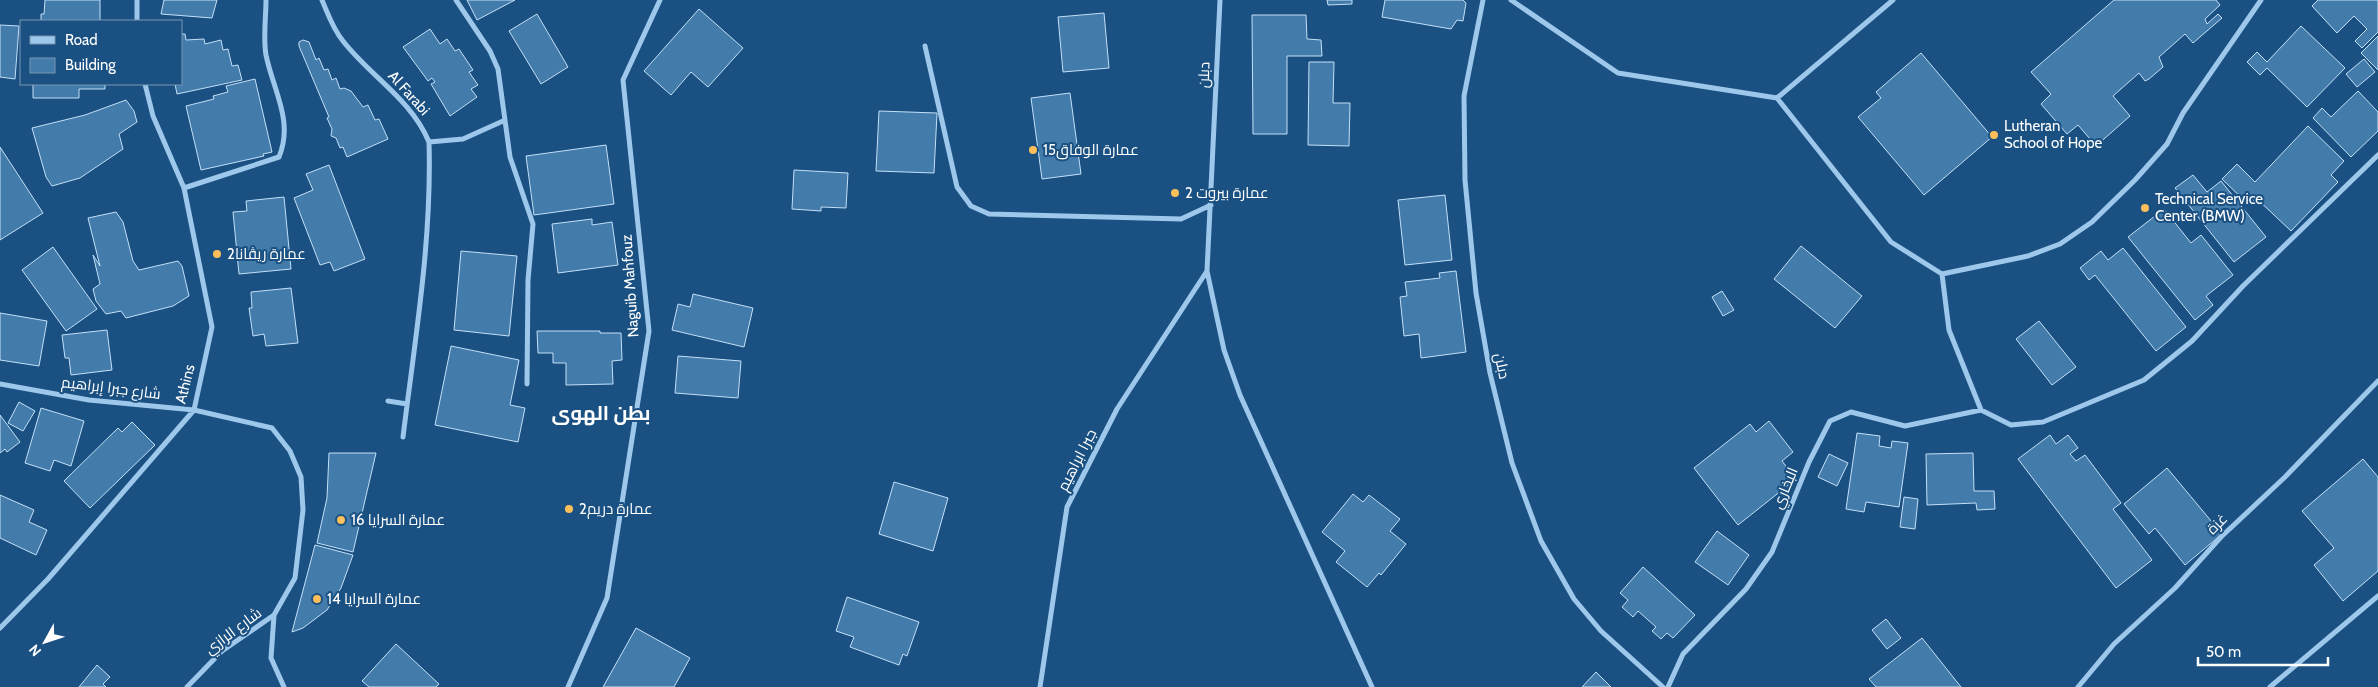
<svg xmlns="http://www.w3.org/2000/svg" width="2378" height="687" font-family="Cabin,Cairo,sans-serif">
<rect width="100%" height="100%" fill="#1a5182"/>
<path fill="#437bab" stroke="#c3e0f8" d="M 45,0 L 100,0 L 100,21 L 41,21 L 41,14 L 44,14 Z
M 164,0 L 217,0 L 212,18 L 161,14 Z
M 467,0 L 515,0 L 477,20 Z
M 1327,0 L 1352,0 L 1352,4 L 1328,5 Z
M 1385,0 L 1463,0 L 1466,3 L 1463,21 L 1457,20 L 1451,29 L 1382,17 Z
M 2114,0 L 2216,0 L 2220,5 L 2205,19 L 2207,24 L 2218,14 L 2222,18 L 2193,43 L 2185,34 L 2159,57 L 2163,67 L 2149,79 L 2145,81 L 2139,73 L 2113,96 L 2130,116 L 2096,146 L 2078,125 L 2067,134 L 2041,104 L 2051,94 L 2031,72 Z
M 2318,0 L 2378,0 L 2378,32 L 2362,48 L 2355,41 L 2367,29 L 2354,16 L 2337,33 L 2312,6 Z
M 699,9 L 743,48 L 708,87 L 691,72 L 671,95 L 644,71 Z
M 1104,13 L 1109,68 L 1063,72 L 1058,17 Z
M 537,14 L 568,67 L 541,84 L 509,31 Z
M 1252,15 L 1306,15 L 1307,39 L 1321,40 L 1322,56 L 1287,56 L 1287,134 L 1253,134 Z
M 0,25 L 19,26 L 15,79 L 0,77 Z
M 2301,26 L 2345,68 L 2307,107 L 2267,68 L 2260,75 L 2247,62 L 2257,52 L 2267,62 Z
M 430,29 L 440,44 L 447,39 L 455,51 L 459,49 L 473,70 L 469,72 L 478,85 L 471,89 L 477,97 L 450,116 L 431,84 L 435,82 L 432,78 L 428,81 L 403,47 Z
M 181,34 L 185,34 L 186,40 L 204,39 L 205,44 L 221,40 L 223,50 L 228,49 L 232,66 L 238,65 L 242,80 L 177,94 L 175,84 L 181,84 Z
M 2378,36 L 2378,70 L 2361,53 Z
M 303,40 L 309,42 L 316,60 L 319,58 L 324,70 L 328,69 L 332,80 L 336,78 L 340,89 L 344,88 L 351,91 L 363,107 L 368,105 L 375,120 L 379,119 L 388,139 L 347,157 L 343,147 L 340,148 L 336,138 L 331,136 L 332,129 L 327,118 L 329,117 L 299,46 L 299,42 Z
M 1921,53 L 1992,137 L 1924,195 L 1858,117 L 1881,98 L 1876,92 Z
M 2364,59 L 2375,72 L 2357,87 L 2346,74 Z
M 1309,62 L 1334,62 L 1333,103 L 1350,103 L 1349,146 L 1308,145 Z
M 255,79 L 272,152 L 263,154 L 264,156 L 201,170 L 186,106 L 214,99 L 213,96 L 228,92 L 226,86 Z
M 33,84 L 105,84 L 105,89 L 79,89 L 79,98 L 33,98 Z
M 2358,91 L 2378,112 L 2378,131 L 2351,157 L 2313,118 L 2322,108 L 2331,117 Z
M 1070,93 L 1081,174 L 1042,179 L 1031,98 Z
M 126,100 L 134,111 L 137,122 L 119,134 L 123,149 L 80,178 L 52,186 L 46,177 L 32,128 L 85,115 Z
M 879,111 L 937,113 L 934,173 L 876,171 Z
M 2308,126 L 2344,161 L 2331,175 L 2338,182 L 2291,231 L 2256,198 L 2249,205 L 2222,179 L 2237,164 L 2255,182 Z
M 606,145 L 614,204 L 534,215 L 526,156 Z
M 0,147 L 43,213 L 0,240 Z
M 329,165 L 365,259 L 334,271 L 330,262 L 320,265 L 294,198 L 313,190 L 306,174 Z
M 794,170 L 848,173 L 846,208 L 821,207 L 821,211 L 792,209 Z
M 2193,175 L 2207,192 L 2221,181 L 2266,237 L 2234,262 L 2175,188 Z
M 1445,195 L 1452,260 L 1405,265 L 1398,200 Z
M 284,197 L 291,269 L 239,274 L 233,212 L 247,211 L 246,201 Z
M 2164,209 L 2191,243 L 2201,235 L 2233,275 L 2206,296 L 2213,305 L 2195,320 L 2128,237 Z
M 116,212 L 123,222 L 133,261 L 139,270 L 178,261 L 182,266 L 189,296 L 173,306 L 126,318 L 121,311 L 106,314 L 96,301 L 93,289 L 100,284 L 93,255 L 100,266 L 88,218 Z
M 592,219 L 592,225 L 612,222 L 618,265 L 558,273 L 552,224 Z
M 1801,246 L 1862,296 L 1835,328 L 1774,279 Z
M 53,247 L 97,309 L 66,331 L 22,270 Z
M 2123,248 L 2186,327 L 2156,351 L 2095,275 L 2089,280 L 2080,268 L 2101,251 L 2108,260 Z
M 461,251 L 517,256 L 509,336 L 454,330 Z
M 1456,271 L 1466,352 L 1421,358 L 1419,334 L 1404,336 L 1400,297 L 1407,296 L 1405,282 L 1440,278 L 1439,273 Z
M 291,288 L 298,343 L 266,346 L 264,334 L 253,336 L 249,308 L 252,308 L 251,292 Z
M 1722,291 L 1734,310 L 1723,316 L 1712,297 Z
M 693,294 L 753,308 L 744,347 L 672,330 L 678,304 L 690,307 Z
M 0,313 L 47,321 L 39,366 L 0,360 Z
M 2039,321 L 2076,367 L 2052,385 L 2016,339 Z
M 107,330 L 112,370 L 71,375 L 69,358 L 65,358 L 62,335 Z
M 537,331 L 600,331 L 600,333 L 621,333 L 622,360 L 612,361 L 613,384 L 566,385 L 566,363 L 553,363 L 553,353 L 538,353 Z
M 451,346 L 519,360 L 510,405 L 525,408 L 518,442 L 435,425 Z
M 678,356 L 741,361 L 738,398 L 675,393 Z
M 19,402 L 35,411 L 23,431 L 8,423 Z
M 41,408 L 84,421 L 71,466 L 54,460 L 50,471 L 25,463 Z
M 0,415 L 20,442 L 7,452 L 5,449 L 0,453 Z
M 1769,421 L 1793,452 L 1782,461 L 1796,479 L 1738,525 L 1694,468 L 1750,424 L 1756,432 Z
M 132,422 L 155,445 L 90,508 L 64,481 L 118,428 L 122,432 Z
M 1857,433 L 1880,436 L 1879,446 L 1891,448 L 1892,441 L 1908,443 L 1899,507 L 1866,502 L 1864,512 L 1846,509 Z
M 2050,435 L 2056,444 L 2068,435 L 2078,448 L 2070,454 L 2076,461 L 2085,455 L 2121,503 L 2113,509 L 2152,560 L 2116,588 L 2018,459 Z
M 329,453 L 376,453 L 353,552 L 317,543 L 327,498 Z
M 1973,453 L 1974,491 L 1994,491 L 1995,509 L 1977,510 L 1976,503 L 1927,505 L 1926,454 Z
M 1829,454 L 1848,463 L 1837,486 L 1818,477 Z
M 2363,459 L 2378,477 L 2378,571 L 2343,601 L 2314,565 L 2334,548 L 2302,511 Z
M 2167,468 L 2222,534 L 2185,565 L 2155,528 L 2149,534 L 2124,504 Z
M 894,482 L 948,498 L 933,551 L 879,534 Z
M 1353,494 L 1363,502 L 1369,495 L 1400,519 L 1390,531 L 1406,544 L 1381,575 L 1379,573 L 1367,587 L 1336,562 L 1345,551 L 1322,532 Z
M 0,495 L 34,510 L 29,522 L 47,530 L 36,555 L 0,538 Z
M 1904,497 L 1918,499 L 1915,529 L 1900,527 Z
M 1717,531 L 1749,555 L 1728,585 L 1695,562 Z
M 315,545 L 353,555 L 341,588 L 327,610 L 303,628 L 292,632 Z
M 1643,567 L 1695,615 L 1673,638 L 1667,633 L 1661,639 L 1652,631 L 1656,627 L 1638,611 L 1633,617 L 1622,607 L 1628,600 L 1620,593 Z
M 847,597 L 919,622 L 907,656 L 903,654 L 899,665 L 850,647 L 854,637 L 836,631 Z
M 1886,619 L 1901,638 L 1887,649 L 1872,630 Z
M 636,628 L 690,658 L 674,687 L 603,687 Z
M 1922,638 L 1961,687 L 1876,687 L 1869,679 Z
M 396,644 L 439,684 L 436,687 L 369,687 L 362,681 Z
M 97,665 L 110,677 L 103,684 L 106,687 L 79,687 Z
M 1596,672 L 1611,687 L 1582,687 Z"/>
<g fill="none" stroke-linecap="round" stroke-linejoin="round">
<path stroke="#9ec8eb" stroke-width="5" d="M 322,0 C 328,14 333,29 343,41 C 371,77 411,99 429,142 L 463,139 L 503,121
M 456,0 L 490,51 L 498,69 L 510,157 L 533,224 L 528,280 L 527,384
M 1220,0 L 1207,271 L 1224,350 L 1240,395 L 1372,687
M 1483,0 L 1464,96 L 1465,180 L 1476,293 L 1490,373 L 1512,463 L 1541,541 L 1574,599 L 1601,631 L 1663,687
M 1511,0 L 1618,73 L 1777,98 L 1891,242 L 1942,274
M 137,21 L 137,0
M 925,46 L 957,187 L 971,206 L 989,214 L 1181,219 L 1211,205
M 1777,98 L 1893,0
M 184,188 L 279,157 C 294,121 273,90 266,55 C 263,38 266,17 266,0
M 1942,274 L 1949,330 L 1981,410 L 2011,425 L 2043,422 L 2144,380 L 2192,341 L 2243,286 L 2378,155
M 1942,274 L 2028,256 L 2060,244 L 2092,222 L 2135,180 L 2167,144 L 2183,113 L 2261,0
M 0,384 L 89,400 L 194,410 L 272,428 L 290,451 L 301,477 L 303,510 L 295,578 L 274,615 L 271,658 L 284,687
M 388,401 L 407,404
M 403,437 C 415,339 432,241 429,142
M 0,628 L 48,579 L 194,410 L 212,327 L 184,188 L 153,116 L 145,84
M 187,687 L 222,651 L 274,615
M 568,687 L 607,598 L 649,331 L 623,80 L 660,0
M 1040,687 L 1067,507 L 1117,409 L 1207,271
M 1668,687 L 1683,654 L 1746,589 L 1772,552 L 1809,462 L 1830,421 L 1851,412 L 1905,426 L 1981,410
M 2078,687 L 2114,644 L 2175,588 L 2221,537 L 2285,477 L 2378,381
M 2270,687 L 2378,596"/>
</g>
<g fill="#fdbf59" stroke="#1a5182" stroke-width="2">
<circle cx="1994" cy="135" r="5"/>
<circle cx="1033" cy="150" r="5"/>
<circle cx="1175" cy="193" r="5"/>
<circle cx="2145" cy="208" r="5"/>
<circle cx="217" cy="254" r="5"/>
<circle cx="569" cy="509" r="5"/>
<circle cx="341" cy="520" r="5"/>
<circle cx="317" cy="599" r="5"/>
</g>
<g text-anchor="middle" stroke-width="4" stroke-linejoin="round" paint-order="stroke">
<g font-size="15" fill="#fff" stroke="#1a5182">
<text transform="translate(1204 75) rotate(-88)" y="5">دبلن</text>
<text transform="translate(409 93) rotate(48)" y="5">Al Farabi</text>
<text transform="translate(630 286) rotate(-94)" y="5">Naguib Mahfouz</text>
<text transform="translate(1502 366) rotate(78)" y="5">دبلن</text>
<text transform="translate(185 384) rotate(-76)" y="5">Athins</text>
<text transform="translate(111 388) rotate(7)" y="5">شارع جبرا إبراهيم</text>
<text transform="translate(1077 460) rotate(-63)" y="5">جبرا ابراهيم</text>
<text transform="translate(1785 488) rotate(-67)" y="5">البخاري</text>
<text transform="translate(2217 524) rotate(-45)" y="5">غزة</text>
<text transform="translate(233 631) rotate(-37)" y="5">شارع الرازي</text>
</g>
<g font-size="15" fill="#fff" stroke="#1a5182" text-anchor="start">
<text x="2004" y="131">Lutheran<tspan x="2004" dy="17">School of Hope</tspan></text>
<text x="1043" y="155">عمارة الوفاق15</text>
<text x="1185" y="198">عمارة بيروت 2</text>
<text x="2155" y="204">Technical Service<tspan x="2155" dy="17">Center (BMW)</tspan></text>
<text x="227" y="259">عمارة ريڤانا2</text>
<text x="579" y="514">عمارة دريم2</text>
<text x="351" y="525">عمارة السرايا 16</text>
<text x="327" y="604">عمارة السرايا 14</text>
</g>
<g font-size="20" font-weight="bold" fill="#fff" stroke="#1a5182">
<text x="601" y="420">بطن الهوى</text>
</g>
</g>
<rect x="20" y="20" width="162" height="65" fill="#1a5182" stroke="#7697b4"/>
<rect x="30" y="36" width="25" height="8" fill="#9ec8eb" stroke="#7697b4"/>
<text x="65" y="45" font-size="15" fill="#ffffff">Road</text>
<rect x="30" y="58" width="25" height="15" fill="#437bab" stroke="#7697b4"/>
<text x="65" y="70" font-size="15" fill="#ffffff">Building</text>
<g transform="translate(45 642) rotate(230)" stroke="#1a5182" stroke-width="4" paint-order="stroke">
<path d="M0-4L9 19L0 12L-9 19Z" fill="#ffffff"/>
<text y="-8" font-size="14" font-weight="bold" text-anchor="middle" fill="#ffffff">N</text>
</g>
<path d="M2198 657v8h130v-8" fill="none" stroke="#ffffff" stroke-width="2.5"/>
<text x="2206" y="657" font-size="15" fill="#ffffff" stroke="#1a5182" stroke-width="4" paint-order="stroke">50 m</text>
</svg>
